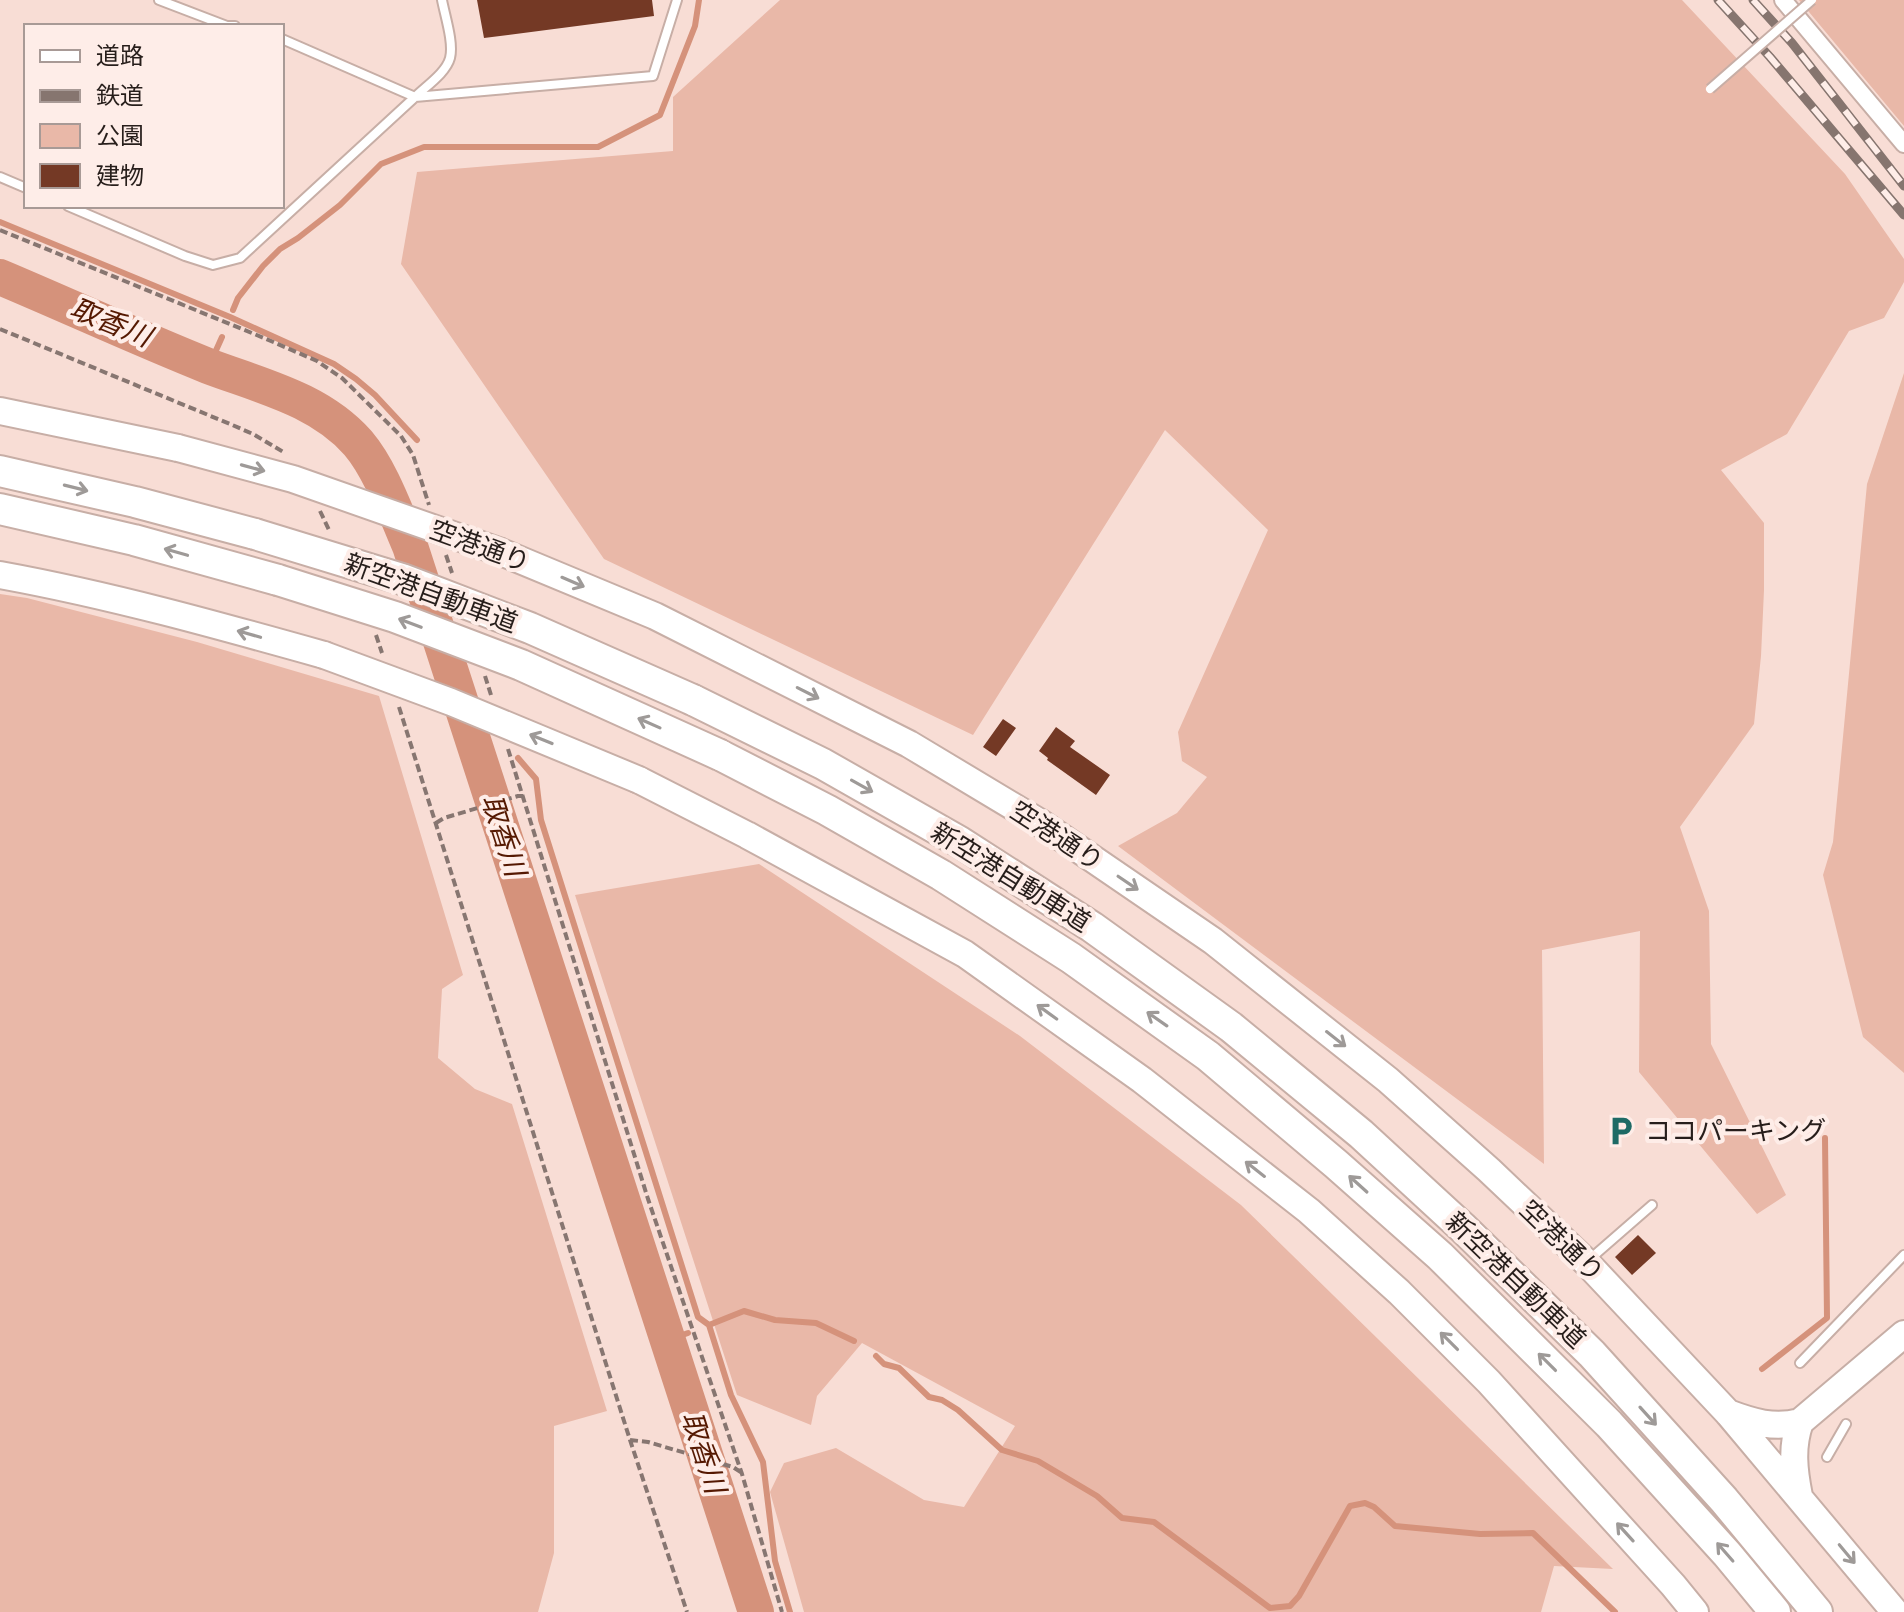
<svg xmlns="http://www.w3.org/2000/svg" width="1904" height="1612" font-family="'Space Grotesk','Noto Sans JP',sans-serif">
<rect width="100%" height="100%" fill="#f8ddd5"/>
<path fill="#e9b8a8" d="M 780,0 L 1682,0 L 1845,174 L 1904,259 L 1904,282 L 1884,318 L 1849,331 L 1787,434 L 1721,470 L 1764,523 L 1764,590 L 1761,656 L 1754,724 L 1680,827 L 1709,911 L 1711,1044 L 1786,1195 L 1757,1214 L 1639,1072 L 1640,931 L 1542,950 L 1544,1164 L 1118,846 L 1177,813 L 1207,777 L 1182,761 L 1178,732 L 1268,530 L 1165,430 L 973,735 L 604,559 L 401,264 L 417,172 L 673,151 L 673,97 Z
M 1799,0 L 1904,0 L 1904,126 Z
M 1904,373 L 1904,1073 L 1863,1037 L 1823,875 L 1833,842 L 1867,484 Z
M 0,594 L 27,598 L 197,642 L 379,696 L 463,975 L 442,989 L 438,1058 L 475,1089 L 512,1104 L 607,1411 L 554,1426 L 554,1553 L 538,1612 L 0,1612 Z
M 759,864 L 1020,1036 L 1241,1205 L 1613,1569 L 1554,1566 L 1541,1612 L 804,1612 L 770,1492 L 784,1463 L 836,1448 L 924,1500 L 964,1507 L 1015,1426 L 862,1343 L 817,1396 L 811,1425 L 737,1395 L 575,895 Z"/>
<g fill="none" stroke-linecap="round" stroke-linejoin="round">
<path stroke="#d5927b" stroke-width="6" d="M 0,222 L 230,317 L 334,364 L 356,379 L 375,395 L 417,440
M 233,310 L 238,298 L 263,266 L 280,249 L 298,238 L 340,205 L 381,164 L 424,147 L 598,147 L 660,115 L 695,26 L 699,0
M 209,366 L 222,337
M 518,758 L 536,779 L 541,820 L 698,1317 L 709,1325 L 731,1395 L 763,1462 L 775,1561 L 790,1612
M 709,1325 L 744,1311 L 775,1320 L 816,1323 L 854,1341
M 668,1340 L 688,1333
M 876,1356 L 884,1364 L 899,1368 L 929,1397 L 942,1400 L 958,1410 L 1002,1450 L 1038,1461 L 1097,1496 L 1122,1518 L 1154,1522 L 1270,1608 L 1290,1606 L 1299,1596 L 1350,1506 L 1365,1503 L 1374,1507 L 1395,1526 L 1480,1534 L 1533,1533 L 1615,1612
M 1762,1369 L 1827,1318 L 1825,1138"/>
<path stroke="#d5927b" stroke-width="36" d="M 0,277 C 69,306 138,338 208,366 C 261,386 319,399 358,443 C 381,470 396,514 410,546 L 756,1612"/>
</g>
<path fill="#743925" d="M 477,0 L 652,0 L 654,16 L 484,38 Z
M 1003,719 L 1016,728 L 996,756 L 983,747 Z
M 1056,727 L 1075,741 L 1070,747 L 1110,775 L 1096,795 L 1047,760 L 1048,758 L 1039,751 Z
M 1638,1235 L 1656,1253 L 1632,1275 L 1615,1257 Z"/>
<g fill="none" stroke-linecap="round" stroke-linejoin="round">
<g stroke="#c7aea6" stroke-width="12">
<path id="service" d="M 159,0 L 227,26 L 235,26
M 415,97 L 653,76 L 677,0
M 415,97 C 426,86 446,73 450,58 C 454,43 445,16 442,0
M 0,177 L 26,188
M 68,206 L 185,256 L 213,265 L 240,258 L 415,97 L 282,39
M 1590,1259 L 1652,1205
M 1800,1363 L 1904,1255
M 1827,1457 L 1846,1424"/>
</g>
<g stroke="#c7aea6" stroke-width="20">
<path id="minor" d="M 1783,0 L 1904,144"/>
</g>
<g stroke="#c7aea6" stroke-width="30">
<path id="trunk" d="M 0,411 L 178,448
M 501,552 L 655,616 L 909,744 L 1039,822 L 1213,941 L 1388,1080 L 1489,1170 L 1586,1262 L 1728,1413 L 1895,1612
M 0,575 C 110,595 217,625 324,655
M 639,780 L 747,835 L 965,954 L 1142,1080 L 1309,1211 L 1399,1292 L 1489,1382 L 1673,1585 L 1695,1612
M 1728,1413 C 1752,1422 1774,1429 1800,1422 L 1904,1334
M 1799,1496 C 1794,1471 1791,1447 1800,1422"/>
</g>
<g stroke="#c7aea6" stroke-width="34">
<path id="motorway" d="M 0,471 L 135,502 L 255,534
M 0,509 L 134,540 L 278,580
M 693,700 L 823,764 L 960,842 L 1092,927 L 1231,1027 L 1361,1134 L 1462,1227 L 1592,1354 L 1724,1500 L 1817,1612
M 720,755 L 827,810 L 941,875 L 1071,958 L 1208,1056 L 1336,1164 L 1440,1256 L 1609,1424 L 1727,1554 L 1775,1612"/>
</g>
<path stroke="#877671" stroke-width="4" stroke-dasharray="8 4" stroke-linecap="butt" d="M 0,230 L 264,338 L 317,361 L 342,378 L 401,436 L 413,455 L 429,505
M 0,329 L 230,424 L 253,434 L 285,453
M 320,511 L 330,532
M 446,555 L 452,573
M 376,635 L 382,653
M 485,676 L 491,695
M 399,707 L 630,1440 L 687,1612
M 508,749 L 648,1199 L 742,1474 L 782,1612
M 436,823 L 444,818 L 518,796 L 523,796
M 630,1440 L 648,1442 L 733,1467 L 742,1473"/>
<use href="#service" stroke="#fff" stroke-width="8"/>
<use href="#minor" stroke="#fff" stroke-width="16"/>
<use href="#trunk" stroke="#fff" stroke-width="26"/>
<use href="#motorway" stroke="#fff" stroke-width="30"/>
<g stroke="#86756f" stroke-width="9">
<path id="rail" d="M 1718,0 L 1770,57 L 1904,215
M 1753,0 L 1792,43 L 1904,186"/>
</g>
<use href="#rail" stroke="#feede8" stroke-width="6" stroke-dasharray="18" stroke-linecap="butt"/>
<g stroke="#c7aea6" stroke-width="12" stroke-linecap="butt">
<path id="service-bridge" d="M 1710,89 L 1812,0"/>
</g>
<g stroke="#c7aea6" stroke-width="30" stroke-linecap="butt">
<path id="trunk-bridge" d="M 178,448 L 293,479 L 501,552
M 324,655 L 451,702 L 639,780"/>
</g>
<g stroke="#c7aea6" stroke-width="34" stroke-linecap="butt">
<path id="motorway-bridge" d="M 255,534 L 402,579 L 530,628 L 693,700
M 278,580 L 395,617 L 521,665 L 720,755"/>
</g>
<use href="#service-bridge" stroke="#fff" stroke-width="8"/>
<use href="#trunk-bridge" stroke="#fff" stroke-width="26"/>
<use href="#motorway-bridge" stroke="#fff" stroke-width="30"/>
</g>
<defs><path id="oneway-shaft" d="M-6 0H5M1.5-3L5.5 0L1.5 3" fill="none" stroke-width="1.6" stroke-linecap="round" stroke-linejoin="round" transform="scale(2)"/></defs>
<g stroke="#9e9a98">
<use href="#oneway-shaft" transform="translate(253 468) rotate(15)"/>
<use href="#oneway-shaft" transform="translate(76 488) rotate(14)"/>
<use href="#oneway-shaft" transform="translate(176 552) rotate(-164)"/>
<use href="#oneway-shaft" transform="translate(573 582) rotate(23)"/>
<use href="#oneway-shaft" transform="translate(410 623) rotate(-159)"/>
<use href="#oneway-shaft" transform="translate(249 634) rotate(-164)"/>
<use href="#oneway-shaft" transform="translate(808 693) rotate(27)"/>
<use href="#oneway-shaft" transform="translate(649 723) rotate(-156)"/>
<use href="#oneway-shaft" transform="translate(541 739) rotate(-158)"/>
<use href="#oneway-shaft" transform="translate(862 786) rotate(29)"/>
<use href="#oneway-shaft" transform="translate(1128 883) rotate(34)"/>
<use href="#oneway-shaft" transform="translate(1047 1012) rotate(-144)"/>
<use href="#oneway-shaft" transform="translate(1157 1019) rotate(-145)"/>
<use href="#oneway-shaft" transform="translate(1336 1039) rotate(38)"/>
<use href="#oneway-shaft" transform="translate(1255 1169) rotate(-142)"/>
<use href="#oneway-shaft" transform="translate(1358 1184) rotate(-138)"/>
<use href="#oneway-shaft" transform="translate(1449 1341) rotate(-135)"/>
<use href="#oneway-shaft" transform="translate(1547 1362) rotate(-135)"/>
<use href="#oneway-shaft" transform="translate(1648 1416) rotate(48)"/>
<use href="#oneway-shaft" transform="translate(1625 1532) rotate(-132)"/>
<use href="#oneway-shaft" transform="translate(1725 1552) rotate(-131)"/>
<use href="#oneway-shaft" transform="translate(1847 1554) rotate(50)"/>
</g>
<defs>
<g id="parking-bare" transform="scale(2.4)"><path d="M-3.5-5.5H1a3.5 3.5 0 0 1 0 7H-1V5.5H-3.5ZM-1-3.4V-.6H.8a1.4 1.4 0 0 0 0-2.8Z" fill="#1e6a65" stroke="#feede8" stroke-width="2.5" paint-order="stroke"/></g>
</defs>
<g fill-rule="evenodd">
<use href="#parking-bare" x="1621" y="1131"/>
</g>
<g text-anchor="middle" stroke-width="8" stroke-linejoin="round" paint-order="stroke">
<g font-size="26" fill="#271e1b" stroke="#feede8">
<text transform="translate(480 546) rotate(20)" y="9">空港通り</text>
<text transform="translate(431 593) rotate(20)" y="9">新空港自動車道</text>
<text transform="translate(1057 836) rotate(33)" y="9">空港通り</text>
<text transform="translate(1011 877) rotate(32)" y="9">新空港自動車道</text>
<text transform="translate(1562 1241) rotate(44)" y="9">空港通り</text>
<text transform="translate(1516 1280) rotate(44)" y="9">新空港自動車道</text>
</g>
<g font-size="26" fill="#271e1b" stroke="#feede8" text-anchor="start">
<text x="1645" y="1140">ココパーキング</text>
</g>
<g font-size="28" font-style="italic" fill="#551902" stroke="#feede8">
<text transform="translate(111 322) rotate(22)" y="10">取香川</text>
<text transform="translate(504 835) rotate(72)" y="10">取香川</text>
<text transform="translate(704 1452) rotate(72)" y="10">取香川</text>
</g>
</g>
<rect x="24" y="24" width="260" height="184" fill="#feede8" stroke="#a89a96" stroke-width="2"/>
<rect x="40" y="50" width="40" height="12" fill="#ffffff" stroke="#a89a96" stroke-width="2"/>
<text x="96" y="64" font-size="24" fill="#271e1b">道路</text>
<rect x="40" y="90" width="40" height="12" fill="#86756f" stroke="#a89a96" stroke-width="2"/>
<text x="96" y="104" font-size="24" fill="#271e1b">鉄道</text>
<rect x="40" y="124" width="40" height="24" fill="#e9b8a8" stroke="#a89a96" stroke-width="2"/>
<text x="96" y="144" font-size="24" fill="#271e1b">公園</text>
<rect x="40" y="164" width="40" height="24" fill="#743925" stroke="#a89a96" stroke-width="2"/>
<text x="96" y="184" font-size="24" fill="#271e1b">建物</text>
</svg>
